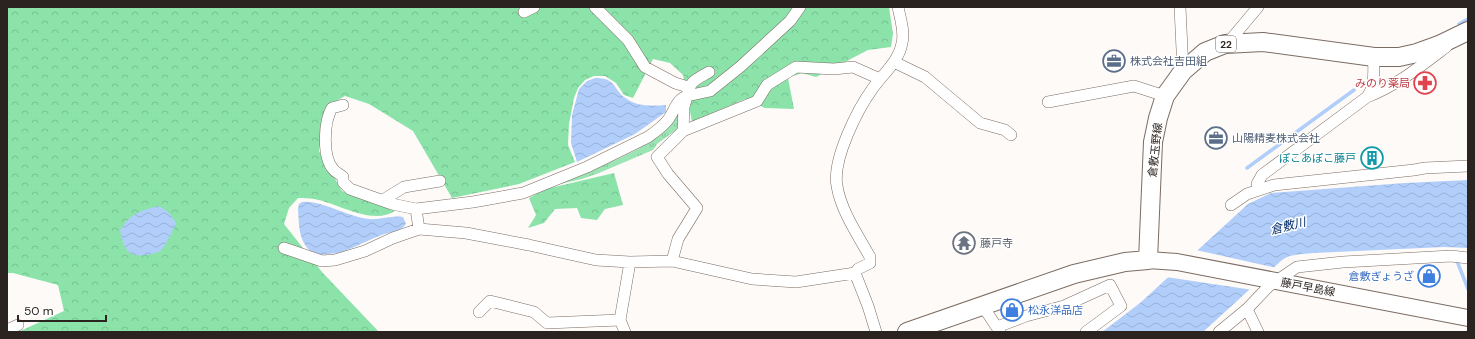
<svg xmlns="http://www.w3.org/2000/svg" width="1475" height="339" font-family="'DM Sans','Noto Sans JP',sans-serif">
<defs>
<pattern id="grass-tufts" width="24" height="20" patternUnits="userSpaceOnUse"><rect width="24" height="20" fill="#9ae5b3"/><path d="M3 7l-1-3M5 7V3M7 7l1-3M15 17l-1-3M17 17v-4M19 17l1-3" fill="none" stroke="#85c49a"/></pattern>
<pattern id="forest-crowns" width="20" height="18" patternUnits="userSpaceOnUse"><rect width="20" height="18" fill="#8be3aa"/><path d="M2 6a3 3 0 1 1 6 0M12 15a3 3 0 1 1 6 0" fill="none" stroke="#78c292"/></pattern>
<pattern id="water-waves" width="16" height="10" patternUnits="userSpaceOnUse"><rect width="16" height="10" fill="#b1cefb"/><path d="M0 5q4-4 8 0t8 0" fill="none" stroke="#98b1d7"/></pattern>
</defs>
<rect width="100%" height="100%" fill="#fefaf8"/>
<path fill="url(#grass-tufts)" d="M 680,111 L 680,127 L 657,144 L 653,150 L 599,173 L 582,179 L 560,184 L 582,173 L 589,172 C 622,156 661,144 680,111 Z"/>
<path fill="url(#forest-crowns)" d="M 7,7 L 889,7 L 893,34 L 891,47 L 868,50 L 816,77 L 802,73 L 788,78 L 794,109 L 765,108 L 745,99 L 692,122 L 683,75 L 670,63 L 653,59 L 633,98 L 624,95 L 616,83 L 605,76 L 594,76 L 585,80 L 578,88 L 574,98 L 569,124 L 568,145 L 575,162 L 519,184 L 452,198 L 413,131 L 369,104 L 345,96 L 326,107 L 319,151 L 342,191 L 395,211 C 372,226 338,203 314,199 C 309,198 303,198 298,198 L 289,208 L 284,224 L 322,272 L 379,332 L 18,332 L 64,311 L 58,285 L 13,273 L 7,273 Z
M 614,173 L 623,205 L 605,209 L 597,220 L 581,218 L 577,208 L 555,209 L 544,223 L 528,228 L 536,215 L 529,198 L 546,189 Z"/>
<path fill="url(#water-waves)" d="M 595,78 C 616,78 612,87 624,97 C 636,107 652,106 666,105 L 666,112 L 635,134 L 577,162 L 571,143 L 572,115 L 579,89 L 587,81 Z
M 1468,180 L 1468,248 L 1444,247 L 1314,253 C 1303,254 1290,254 1282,260 L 1203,332 L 1102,332 L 1140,303 L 1248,204 L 1271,193 L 1405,183 Z
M 302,202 C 320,199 348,217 369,219 C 380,220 392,215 403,217 L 406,224 C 402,231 391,232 384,234 C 370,239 356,247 342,252 C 338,253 317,256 315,254 C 298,245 299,224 298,208 L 299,204 Z
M 158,206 C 167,210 172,215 176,224 C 172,231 166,246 160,251 C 156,253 149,255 145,255 C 126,258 124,246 120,231 C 129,214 140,211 158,206 Z"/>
<path fill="#fefaf8" d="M 1196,250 L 1277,268 L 1253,290 L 1166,277 Z"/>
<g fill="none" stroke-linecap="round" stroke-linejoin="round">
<path stroke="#b1cefb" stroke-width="3.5" d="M 1459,24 L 1468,19
M 1247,168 L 1354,90
M 1457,261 L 1468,289
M 1467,332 L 1468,332"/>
<g stroke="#7b6c62" stroke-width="12">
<path id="minor" d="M 595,7 L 628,40 L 645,67 L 675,83 L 688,87
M 1180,7 L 1183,71
M 524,12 L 534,7
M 1227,44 L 1258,7
M 894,62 L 925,77 L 980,123 L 1005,130 L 1011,135
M 1367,97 C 1396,86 1421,66 1446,47
M 1048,102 L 1134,86 L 1165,96
M 343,105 L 332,108 C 324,121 322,156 333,169 C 335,172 340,174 343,177 L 343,182 L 350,189 L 392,204 L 416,209 L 473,202 L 523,193 L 587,167 L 648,137 C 655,132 662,127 667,121 C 674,113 676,99 687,96 C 689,81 697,79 709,72
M 683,131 L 684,107 L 687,96 L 710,91 L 740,67 L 790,21 L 800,7
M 1259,190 L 1257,184 L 1262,175 L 1367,97 C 1376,86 1373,71 1374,57
M 383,200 L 404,187 L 440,181
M 1231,205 L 1247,194 L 1274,185 L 1414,170 L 1425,168 L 1468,166
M 416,209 L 419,229
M 284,248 L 322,261 L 335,260 L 365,251 L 393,238 L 419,229 L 466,233 L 529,245 L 596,260 L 630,262 L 672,261 L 752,279 L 796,282 L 855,273 L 858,269 L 870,263 L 870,257 C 858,235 841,211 837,186 C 832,160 857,110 873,88 C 883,74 899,61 902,43 C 905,32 900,18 898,7
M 672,261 L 678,239 L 697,208 L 668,174 L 657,157 L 683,131 L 757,101 L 767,85 L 796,67 L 834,69 L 853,67 L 880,79
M 855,273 L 868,306 L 876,332
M 982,305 L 1000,332
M 1247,309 L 1258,332
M 479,312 L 490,301 L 534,312 L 547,323 L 620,320
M 997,327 L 1026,316 L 1064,306 L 1110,285 L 1121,306 L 1086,332
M 7,330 L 18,325
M 625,332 L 620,320 L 630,262
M 1219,332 L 1247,309 L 1269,286 L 1297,267 L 1343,262 L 1451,256 L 1468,258"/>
</g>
<g stroke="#7b6c62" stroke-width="18">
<path id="secondary" d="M 1148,260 L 1177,262 L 1468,318"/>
</g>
<g stroke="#7b6c62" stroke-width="20">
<path id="primary" d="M 907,332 L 1074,274 L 1125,262 L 1148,260 L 1153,142 L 1158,118 L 1165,96 L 1183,71 L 1205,52 L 1225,44 L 1263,42 L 1374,57 L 1399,57 L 1417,53 L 1439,45 L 1468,31"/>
</g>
<use href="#minor" stroke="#fff" stroke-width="11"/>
<use href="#secondary" stroke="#fff" stroke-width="16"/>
<use href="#primary" stroke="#fff" stroke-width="18"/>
</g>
<defs>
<g id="office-ring" transform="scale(1.15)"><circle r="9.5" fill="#fff" stroke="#5c6f8a" stroke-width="1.5"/><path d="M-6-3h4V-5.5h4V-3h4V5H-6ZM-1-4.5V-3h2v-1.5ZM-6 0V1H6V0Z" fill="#5c6f8a"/></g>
<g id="pharmacy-ring" transform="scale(1.15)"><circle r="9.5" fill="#fff" stroke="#e0444e" stroke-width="1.5"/><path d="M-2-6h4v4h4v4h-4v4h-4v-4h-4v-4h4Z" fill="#e0444e"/></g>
<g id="building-ring" transform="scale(1.15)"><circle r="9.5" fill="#fff" stroke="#0f9aa8" stroke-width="1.5"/><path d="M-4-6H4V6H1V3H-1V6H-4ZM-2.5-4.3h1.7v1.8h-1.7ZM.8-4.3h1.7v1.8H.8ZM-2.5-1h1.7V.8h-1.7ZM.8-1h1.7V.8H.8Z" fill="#0f9aa8"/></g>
<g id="temple-ring" transform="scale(1.15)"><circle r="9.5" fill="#fff" stroke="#6b7280" stroke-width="1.5"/><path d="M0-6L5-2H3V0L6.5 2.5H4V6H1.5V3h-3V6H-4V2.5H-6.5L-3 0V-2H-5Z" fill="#6b7280"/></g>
<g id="shop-ring" transform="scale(1.15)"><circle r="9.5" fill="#fff" stroke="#3f7fe0" stroke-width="1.5"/><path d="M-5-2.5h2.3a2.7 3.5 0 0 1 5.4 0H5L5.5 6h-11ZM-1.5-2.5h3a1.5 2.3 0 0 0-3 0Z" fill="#3f7fe0"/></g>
</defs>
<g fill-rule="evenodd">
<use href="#office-ring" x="1114" y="61"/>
<use href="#pharmacy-ring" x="1425" y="83"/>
<use href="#office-ring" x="1216" y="138"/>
<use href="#building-ring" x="1372" y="158"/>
<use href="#temple-ring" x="964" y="243"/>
<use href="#shop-ring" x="1429" y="276"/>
<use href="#shop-ring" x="1012" y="310"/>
</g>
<g text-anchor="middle" stroke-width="3" stroke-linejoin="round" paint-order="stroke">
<rect fill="#fff" stroke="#6a6562" stroke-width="1" x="1216" y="36" width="20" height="16" rx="3"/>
<g font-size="10" font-weight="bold" fill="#2a231f">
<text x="1226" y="48">22</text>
</g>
<g font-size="11" fill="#4e5e75" stroke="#fff" text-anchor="start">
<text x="1130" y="65">株式会社吉田組</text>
<text x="1232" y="142">山陽精麦株式会社</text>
</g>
<g font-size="11" fill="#be3a42" stroke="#fff" text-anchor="end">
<text x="1410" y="87">みのり薬局</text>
</g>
<g font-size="11" fill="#2a231f" stroke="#fff">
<text transform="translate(1155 150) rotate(-84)" y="4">倉敷玉野線</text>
<text transform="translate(1308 287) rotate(11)" y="4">藤戸早島線</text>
</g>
<g font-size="11" fill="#0d838f" stroke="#fff" text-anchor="end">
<text x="1356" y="162">ぽこあぽこ藤戸</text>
</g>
<g font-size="11" fill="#5b616d" stroke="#fff" text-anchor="start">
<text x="980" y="247">藤戸寺</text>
</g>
<g font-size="11" fill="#366cbe" stroke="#fff" text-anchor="end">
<text x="1414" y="280">倉敷ぎょうざ</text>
<text x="1028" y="314" text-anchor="start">松永洋品店</text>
</g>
<g font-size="12" font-style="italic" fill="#012c6a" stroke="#fff">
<text transform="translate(1288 226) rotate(-14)" y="4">倉敷川</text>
</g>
</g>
<rect width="1475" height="339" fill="none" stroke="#2a231f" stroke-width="16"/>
<path d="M18 315v6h88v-6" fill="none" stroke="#2a231f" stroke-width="2"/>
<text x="24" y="315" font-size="12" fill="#2a231f" stroke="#ffffff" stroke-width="3" paint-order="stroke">50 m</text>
</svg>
